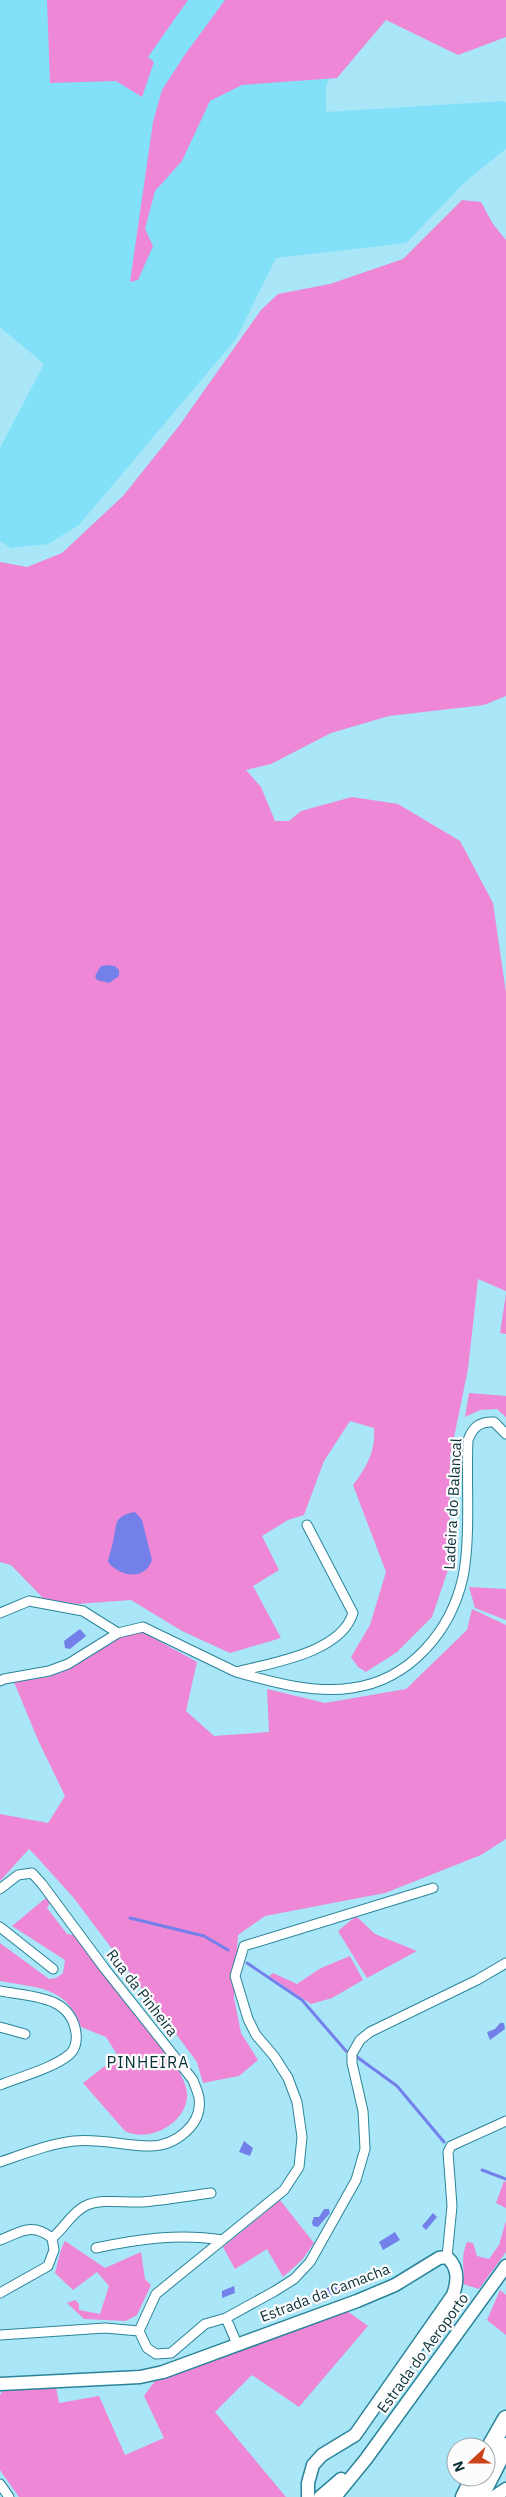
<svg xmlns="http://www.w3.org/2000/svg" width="506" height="2497" font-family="'IBM Plex Sans',sans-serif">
<rect width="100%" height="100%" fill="#a9e6f7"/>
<path fill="#82e1f9" d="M 0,0 L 373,0 L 326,86 L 326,112 L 504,101 L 506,103 L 506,149 L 466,181 L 406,243 L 276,258 L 236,339 L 79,525 L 48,544 L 11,548 L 0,541 L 0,448 L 44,364 L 0,327 Z"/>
<path fill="#ee87d6" d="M 47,0 L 188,0 L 148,57 L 154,62 L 142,97 L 116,81 L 50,83 Z
M 225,0 L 506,0 L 506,37 L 458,55 L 386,20 L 337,78 L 242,85 L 210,101 L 182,161 L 155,191 L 145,229 L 153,246 L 138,280 L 130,282 L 153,122 L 162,90 L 184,56 Z
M 462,200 L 481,202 L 493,224 L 506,240 L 506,696 L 484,705 L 389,716 L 331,733 L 271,764 L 246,770 L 261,787 L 275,821 L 289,821 L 301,811 L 352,797 L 398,804 L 460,841 L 493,903 L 506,993 L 506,1291 L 478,1279 L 468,1369 L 450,1457 L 450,1564 L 432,1617 L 397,1652 L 366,1672 L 358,1667 L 351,1657 L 370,1625 L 386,1572 L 353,1485 C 367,1467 376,1450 374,1428 L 350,1421 L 324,1461 L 304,1515 L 288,1520 L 262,1536 L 279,1570 L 253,1586 L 281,1638 L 230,1653 L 182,1631 L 131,1600 L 77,1604 L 44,1599 L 11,1565 L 0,1562 L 0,562 L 27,567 L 62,553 L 123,496 L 179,426 L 261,310 L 278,294 L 330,284 L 403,259 Z
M 506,1294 L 506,1334 L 500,1333 Z
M 469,1393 L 506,1396 L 506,1417 L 497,1409 L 480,1410 L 465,1417 Z
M 469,1587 L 506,1589 L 506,1620 L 475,1608 Z
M 472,1609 L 506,1625 L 506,1839 L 481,1855 L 385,1893 L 265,1916 L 238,1935 L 234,1998 L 241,2033 L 258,2060 L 239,2076 L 203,2083 L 197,2062 L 73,1897 L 35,1855 L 29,1849 L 0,1881 L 0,1814 L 48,1823 L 65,1796 L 38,1740 L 14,1682 L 48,1677 L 65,1671 L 116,1636 L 139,1630 L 197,1662 L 186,1711 L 214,1736 L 269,1732 L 267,1689 L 325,1703 L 406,1689 L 467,1630 Z
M 47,1897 L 51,1901 L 47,1908 L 67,1934 L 74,1935 L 177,2067 C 181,2076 188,2087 187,2097 C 185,2124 149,2143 125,2131 L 83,2083 L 118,2056 L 106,2037 L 81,2027 C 67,1986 37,1988 0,1981 L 0,1943 L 49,1979 L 56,1978 L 63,1973 L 65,1960 L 12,1926 Z
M 356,1916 L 375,1934 L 417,1951 L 367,1978 L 338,1931 Z
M 350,1956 L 363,1980 L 332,1998 L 311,2004 L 269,1976 L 273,1973 L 297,1984 L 321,1968 Z
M 504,2181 L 506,2182 L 506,2208 L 496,2203 Z
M 280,2200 L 314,2243 L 302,2260 L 283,2277 L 267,2249 L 235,2269 L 223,2247 Z
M 506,2221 L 506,2252 L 479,2289 L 463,2284 C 465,2266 460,2259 467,2242 L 473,2243 L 477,2256 L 489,2259 L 499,2245 Z
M 65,2241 L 105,2268 L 141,2252 L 145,2279 L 151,2285 L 137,2315 L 126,2321 L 84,2319 L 67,2303 L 75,2300 L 79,2304 L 79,2310 L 100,2314 L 109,2286 L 97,2272 L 73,2290 L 55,2273 C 58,2263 60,2249 65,2241 Z
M 500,2290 L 506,2295 L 506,2335 L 487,2320 Z
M 347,2311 L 368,2326 L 299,2407 L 252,2375 L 215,2412 L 286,2497 L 19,2497 L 0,2470 L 0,2395 L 3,2390 L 56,2387 L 59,2403 L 99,2396 L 125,2455 L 164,2438 L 144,2396 L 155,2381 Z"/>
<path fill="#7480ea" d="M 108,965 L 115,966 L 119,970 L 119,976 L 109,983 L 97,980 L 95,976 L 101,966 Z
M 135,1512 L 142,1520 L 152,1560 C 145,1581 120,1577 108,1562 C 109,1555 112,1548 113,1542 C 117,1524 113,1516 135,1512 Z
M 80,1629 L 86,1636 L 70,1649 L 65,1648 L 64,1641 Z
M 500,2023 L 504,2023 L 505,2029 L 490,2040 L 487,2032 L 495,2029 Z
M 244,2141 L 253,2148 L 250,2156 L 239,2152 Z
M 324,2209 L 329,2209 L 330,2213 L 318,2227 L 313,2226 L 312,2222 L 314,2217 L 319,2217 Z
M 433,2213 L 437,2217 L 426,2230 L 422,2226 Z
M 395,2232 L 400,2240 L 383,2250 L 379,2242 Z
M 340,2282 L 343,2289 L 317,2302 L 313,2295 Z
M 234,2286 L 235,2293 L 222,2298 L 222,2291 Z"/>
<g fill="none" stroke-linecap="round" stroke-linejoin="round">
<path stroke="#7480ea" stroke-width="3" d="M 130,1918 L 204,1936 L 228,1950
M 247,1963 L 302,2000 L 346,2051
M 357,2057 L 397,2086 L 444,2142
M 482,2170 L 506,2179"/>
<g stroke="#2a8499" stroke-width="11">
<path id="street" d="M 0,1613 L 29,1601 L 83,1611 L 118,1633
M 236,1672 C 273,1682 313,1694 352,1688 C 410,1680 451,1631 463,1577 C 471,1537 466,1482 468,1440 C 473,1427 480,1421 494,1422 L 506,1434
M 0,1681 L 4,1679 L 49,1671 L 68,1664 L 118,1633 L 143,1627 L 236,1672 C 271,1663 341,1653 353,1613 L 307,1525
M 0,1889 L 18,1875 L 32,1873 L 42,1884 L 105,1969 L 193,2080 C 195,2086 198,2092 199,2098 C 203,2125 175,2146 150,2146 C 125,2146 99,2138 74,2141 C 48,2144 24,2154 0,2162
M 0,1927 L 53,1969
M 0,1991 C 31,1997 71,1995 76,2033 C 77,2041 76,2048 70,2054 C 54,2068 20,2077 0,2085
M 0,2027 L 25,2034
M 52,2238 C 64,2229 71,2213 85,2206 C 102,2198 124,2203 142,2202 C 165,2200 188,2196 211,2193
M 0,2240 C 21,2232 32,2222 52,2238 L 54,2250 L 48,2266 L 0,2293
M 96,2248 C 138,2239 180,2233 222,2240
M 447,2257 L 452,2206 L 448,2152 L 451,2146 L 506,2121
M 226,2318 L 237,2344
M 139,2331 L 156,2294 L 284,2190 L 299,2167 L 302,2137 L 297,2102 L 288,2078 L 274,2056 L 256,2035 L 248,2019 L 235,1976 L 244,1946 L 433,1888
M 0,2335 L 105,2328 L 139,2331 L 147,2348 L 156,2354 L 171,2353 L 205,2324 L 226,2318 L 275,2291 L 294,2279 L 310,2262 L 356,2180 L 365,2149 L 363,2111 L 352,2063 L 352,2054 L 360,2040 L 370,2032 L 477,1980 L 506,1963
M 0,2484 L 9,2497"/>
</g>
<g stroke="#2a8499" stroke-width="15">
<path id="secondary" d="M 0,2384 L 140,2377 L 163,2372 L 357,2301 L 395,2285 L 439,2258 L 447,2257 C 459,2268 458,2281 453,2295 L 355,2435 L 322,2455 L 313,2465 L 308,2483 L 308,2497
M 320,2497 L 341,2479
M 335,2497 L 366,2459 L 506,2266
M 494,2497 L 506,2489"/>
</g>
<g stroke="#2a8499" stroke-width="19">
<path id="highway" d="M 486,2454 L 506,2419
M 464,2497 L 474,2477
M 480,2497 L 506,2446"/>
</g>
<use href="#street" stroke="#fff" stroke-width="9"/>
<use href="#secondary" stroke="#fff" stroke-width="12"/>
<use href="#highway" stroke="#fff" stroke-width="16"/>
</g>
<g text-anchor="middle" stroke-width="4.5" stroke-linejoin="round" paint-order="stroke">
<g font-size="15" fill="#0a3038" stroke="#fcfcfc">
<text transform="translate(453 1504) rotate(-87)" y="5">Ladeira do Balancal</text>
<text transform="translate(142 1993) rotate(52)" y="5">Rua da Pinheira</text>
<text transform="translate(325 2293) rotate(-21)" y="5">Estrada da Camacha</text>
<text transform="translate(423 2353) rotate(-54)" y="5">Estrada do Aeroporto</text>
</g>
<g font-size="16" letter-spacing="1" fill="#0a3038" stroke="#fcfcfc">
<text x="148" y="2068">PINHEIRA</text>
</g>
</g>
<g transform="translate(471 2462) rotate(249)"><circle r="24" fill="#fcfcfc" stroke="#9baaae"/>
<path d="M0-4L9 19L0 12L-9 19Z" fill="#cb4319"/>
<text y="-8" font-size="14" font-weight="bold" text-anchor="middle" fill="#0a3038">N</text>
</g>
</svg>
